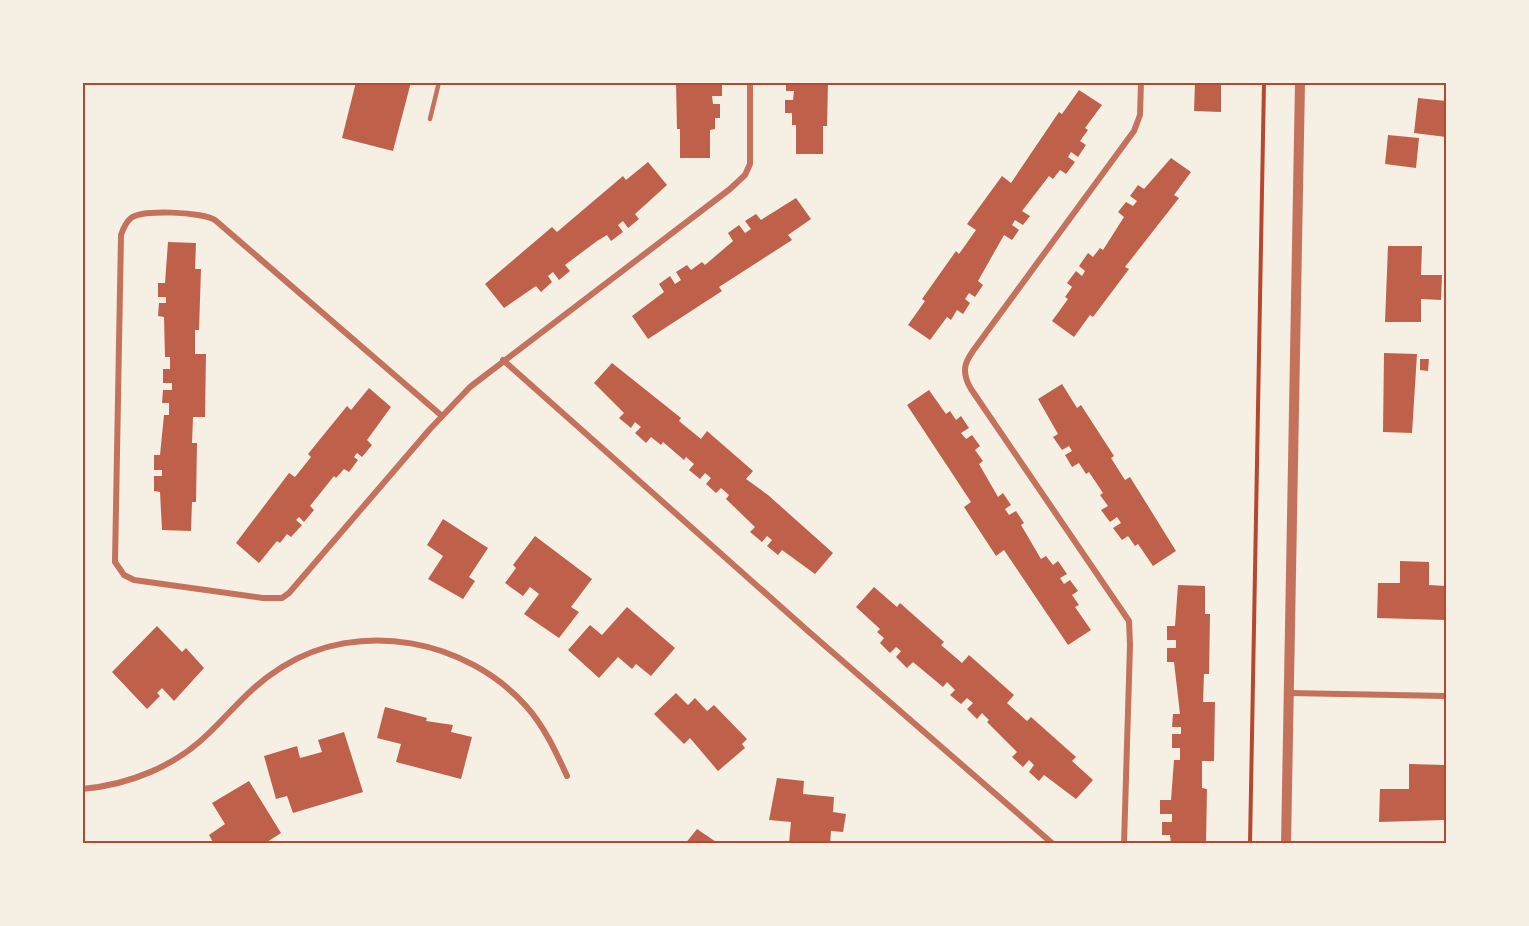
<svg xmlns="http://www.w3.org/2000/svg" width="1529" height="926" font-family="'Zilla Slab',serif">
<rect width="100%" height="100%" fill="#f6efe4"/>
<path fill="#bf614a" d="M 356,82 L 411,82 L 393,151 L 342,138 Z
M 676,82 L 722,82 L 722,96 L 712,96 L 713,104 L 720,104 L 720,118 L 715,118 L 715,129 L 710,130 L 710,158 L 680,158 L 680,129 L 677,129 Z
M 786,82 L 828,82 L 827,126 L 823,126 L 823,154 L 796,154 L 796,125 L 792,125 L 792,113 L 785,113 L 785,100 L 793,100 L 794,91 L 786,91 Z
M 1195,82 L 1221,82 L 1221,112 L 1194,111 Z
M 1079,90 L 1102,105 L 1085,128 L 1088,130 L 1080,141 L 1086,145 L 1078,157 L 1071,152 L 1068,157 L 1075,162 L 1066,174 L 1060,170 L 1053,179 L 1049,176 L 1022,211 L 1030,216 L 1023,225 L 1015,220 L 1012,225 L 1019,230 L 1012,240 L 1004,235 L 978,281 L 983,285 L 975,297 L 969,293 L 965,299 L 970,303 L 963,314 L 957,310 L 951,320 L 947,317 L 930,340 L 908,325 L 925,301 L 922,299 L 956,251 L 959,254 L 976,230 L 967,224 L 1002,176 L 1011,183 L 1059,112 L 1062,114 Z
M 1418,98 L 1446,101 L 1446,137 L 1414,133 Z
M 1388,135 L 1419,138 L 1416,168 L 1385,164 Z
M 1171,158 L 1191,172 L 1174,195 L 1179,198 L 1125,267 L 1129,269 L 1093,317 L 1090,315 L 1074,337 L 1052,321 L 1068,299 L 1065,297 L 1072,287 L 1067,283 L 1076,271 L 1082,276 L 1085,271 L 1079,266 L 1088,253 L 1093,257 L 1100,248 L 1103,250 L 1124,217 L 1118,212 L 1126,202 L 1133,206 L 1137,201 L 1130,196 L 1138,185 L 1144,189 Z
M 648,162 L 667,185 L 635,214 L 639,219 L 628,228 L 623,221 L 618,225 L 623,232 L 611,241 L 607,235 L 597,241 L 565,265 L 570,271 L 559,280 L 553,272 L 548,276 L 552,282 L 541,292 L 536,286 L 504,308 L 485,284 L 552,227 L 557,232 L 623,176 L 626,180 Z
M 796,198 L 811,219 L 788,235 L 792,240 L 719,287 L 722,291 L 648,339 L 632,316 L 664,292 L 659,284 L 670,276 L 675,284 L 681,280 L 676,272 L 687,265 L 691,270 L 702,262 L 705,265 L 733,241 L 728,233 L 739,225 L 745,233 L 751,229 L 745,221 L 756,214 L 761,220 Z
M 168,242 L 196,243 L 195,269 L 201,269 L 199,330 L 195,330 L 195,354 L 206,354 L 205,417 L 193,417 L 192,443 L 197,443 L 196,502 L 192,502 L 191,531 L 162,530 L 160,492 L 154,491 L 154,476 L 162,476 L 162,470 L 154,470 L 154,455 L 160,455 L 164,415 L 169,415 L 169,403 L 162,403 L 163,390 L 172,390 L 172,383 L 163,383 L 163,369 L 170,369 L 170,357 L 165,357 L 164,317 L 158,316 L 159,303 L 166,303 L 166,297 L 158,297 L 158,283 L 165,283 Z
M 1388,246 L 1422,246 L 1421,275 L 1442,275 L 1441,300 L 1421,299 L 1421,322 L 1385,322 Z
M 1384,353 L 1417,354 L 1412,433 L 1383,432 Z
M 1420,359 L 1429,359 L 1428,371 L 1420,370 Z
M 612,363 L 681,418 L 679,421 L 701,439 L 707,431 L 753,471 L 746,479 L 768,495 L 833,553 L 815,574 L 782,550 L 778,555 L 767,546 L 772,540 L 767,536 L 762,542 L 750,532 L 755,527 L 726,499 L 729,495 L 721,488 L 716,493 L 706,484 L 711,478 L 705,473 L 700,479 L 689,470 L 694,464 L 686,457 L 684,460 L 663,442 L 661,445 L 651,437 L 646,443 L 635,433 L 641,427 L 635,422 L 631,428 L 619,418 L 624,413 L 594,383 Z
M 1062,384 L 1077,408 L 1081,405 L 1114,456 L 1111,458 L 1125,480 L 1130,477 L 1176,551 L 1153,566 L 1138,544 L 1135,546 L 1128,536 L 1122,540 L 1113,528 L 1121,523 L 1117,517 L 1110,522 L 1101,510 L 1108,506 L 1100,495 L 1103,493 L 1089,472 L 1086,474 L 1079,463 L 1072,467 L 1065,455 L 1072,451 L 1069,446 L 1062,450 L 1053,437 L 1058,434 L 1038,399 Z
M 369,388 L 391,407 L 367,440 L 372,445 L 362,457 L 357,453 L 354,457 L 358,460 L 349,472 L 344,469 L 336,478 L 334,476 L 310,506 L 314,510 L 304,522 L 299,517 L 296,520 L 302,525 L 291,537 L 287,534 L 280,543 L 277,541 L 259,563 L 236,543 L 289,473 L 295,477 L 311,457 L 308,454 L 347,406 L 351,410 Z
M 929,390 L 946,414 L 950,411 L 956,420 L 961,416 L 969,428 L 961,433 L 966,439 L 972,435 L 980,446 L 975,450 L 983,461 L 979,464 L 998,497 L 1003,493 L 1011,505 L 1005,509 L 1009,515 L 1016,511 L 1024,523 L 1021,525 L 1041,559 L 1046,556 L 1053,565 L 1058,561 L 1067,574 L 1060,578 L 1064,584 L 1070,580 L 1078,591 L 1072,595 L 1079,605 L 1075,607 L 1091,630 L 1068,645 L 1004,550 L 996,556 L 964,507 L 971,502 L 907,405 Z
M 443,519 L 488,548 L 469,577 L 475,581 L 463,599 L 428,579 L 443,556 L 427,545 Z
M 535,536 L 592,579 L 571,607 L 579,612 L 559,638 L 524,614 L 539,594 L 530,587 L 523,596 L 505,583 L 516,568 L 513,565 Z
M 1400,561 L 1429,562 L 1429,585 L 1446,586 L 1446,620 L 1377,618 L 1378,583 L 1400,583 Z
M 1178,585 L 1205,586 L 1205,614 L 1210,614 L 1209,674 L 1204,674 L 1203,702 L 1215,702 L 1214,761 L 1202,761 L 1202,788 L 1207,789 L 1206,844 L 1171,844 L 1170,835 L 1162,835 L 1162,822 L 1172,822 L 1172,814 L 1160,814 L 1160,800 L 1171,800 L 1174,760 L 1180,760 L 1180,748 L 1172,748 L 1172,734 L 1181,734 L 1181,727 L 1172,727 L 1173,714 L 1180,714 L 1174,662 L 1167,662 L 1167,648 L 1176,648 L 1176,640 L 1167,640 L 1167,626 L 1175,626 Z
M 874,587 L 897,607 L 900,603 L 944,642 L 941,645 L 962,663 L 969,655 L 1014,695 L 1007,703 L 1027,721 L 1031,717 L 1076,757 L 1072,761 L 1093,780 L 1076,799 L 1044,775 L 1039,781 L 1029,772 L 1034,765 L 1029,760 L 1023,767 L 1012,757 L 1017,752 L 987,722 L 989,720 L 982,713 L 977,719 L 967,709 L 973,703 L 967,698 L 961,704 L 950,695 L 955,690 L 947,682 L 943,687 L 913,662 L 907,668 L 896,657 L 901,651 L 896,647 L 890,653 L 880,643 L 884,638 L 877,632 L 880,629 L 856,607 Z
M 627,607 L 675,648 L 651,676 L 636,664 L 632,669 L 618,657 L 599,678 L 568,650 L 590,625 L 602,635 Z
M 157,626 L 182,652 L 186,648 L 204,668 L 174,701 L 162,688 L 157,693 L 160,696 L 147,709 L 112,672 Z
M 676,693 L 688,705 L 695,698 L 707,711 L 714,705 L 747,739 L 742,744 L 745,748 L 718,771 L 690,738 L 684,744 L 654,714 Z
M 385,707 L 427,718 L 426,721 L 453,725 L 451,732 L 472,737 L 461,779 L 396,762 L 401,744 L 377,738 Z
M 344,732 L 363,792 L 293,813 L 287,796 L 276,799 L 264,756 L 297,746 L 300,758 L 322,752 L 318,740 Z
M 1409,764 L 1445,765 L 1444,820 L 1379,822 L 1380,789 L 1409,789 Z
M 777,778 L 804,781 L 803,794 L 834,797 L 833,812 L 846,814 L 843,832 L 831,831 L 830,844 L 789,843 L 791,822 L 769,820 Z
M 249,781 L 281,833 L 264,844 L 214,844 L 209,835 L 225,824 L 212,803 Z
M 697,829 L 719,844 L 685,844 Z"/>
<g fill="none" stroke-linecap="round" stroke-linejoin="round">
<path stroke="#b5482f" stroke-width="4" d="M 1250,844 L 1264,82"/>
<path stroke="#c5725c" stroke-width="4.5" d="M 430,119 L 439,82"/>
<path stroke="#c5725c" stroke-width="6" d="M 503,360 L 808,631 L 1053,844
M 442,416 L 215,220 C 202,212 142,209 131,218 C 126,222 123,229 121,235 L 115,562 L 124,575 L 134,580 L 263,598 L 282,598 L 289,593 L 430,429 L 470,387 L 730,189 L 745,175 L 750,164 L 750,82
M 1289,693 L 1446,696
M 82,789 C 129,785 176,766 209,733 C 235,708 250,687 282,667 C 360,618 467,640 526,706 C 544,726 556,752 567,776
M 1124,844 L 1130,645 L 1129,621 L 971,389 C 956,364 972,354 986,333 L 1134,131 L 1140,115 L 1141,82"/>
<path stroke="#c5725c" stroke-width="10" d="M 1286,844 L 1300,82"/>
</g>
<rect width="1529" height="926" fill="none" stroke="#f6efe4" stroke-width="168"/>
<rect x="84" y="84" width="1361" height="758" fill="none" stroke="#b5482f" stroke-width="2"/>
</svg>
